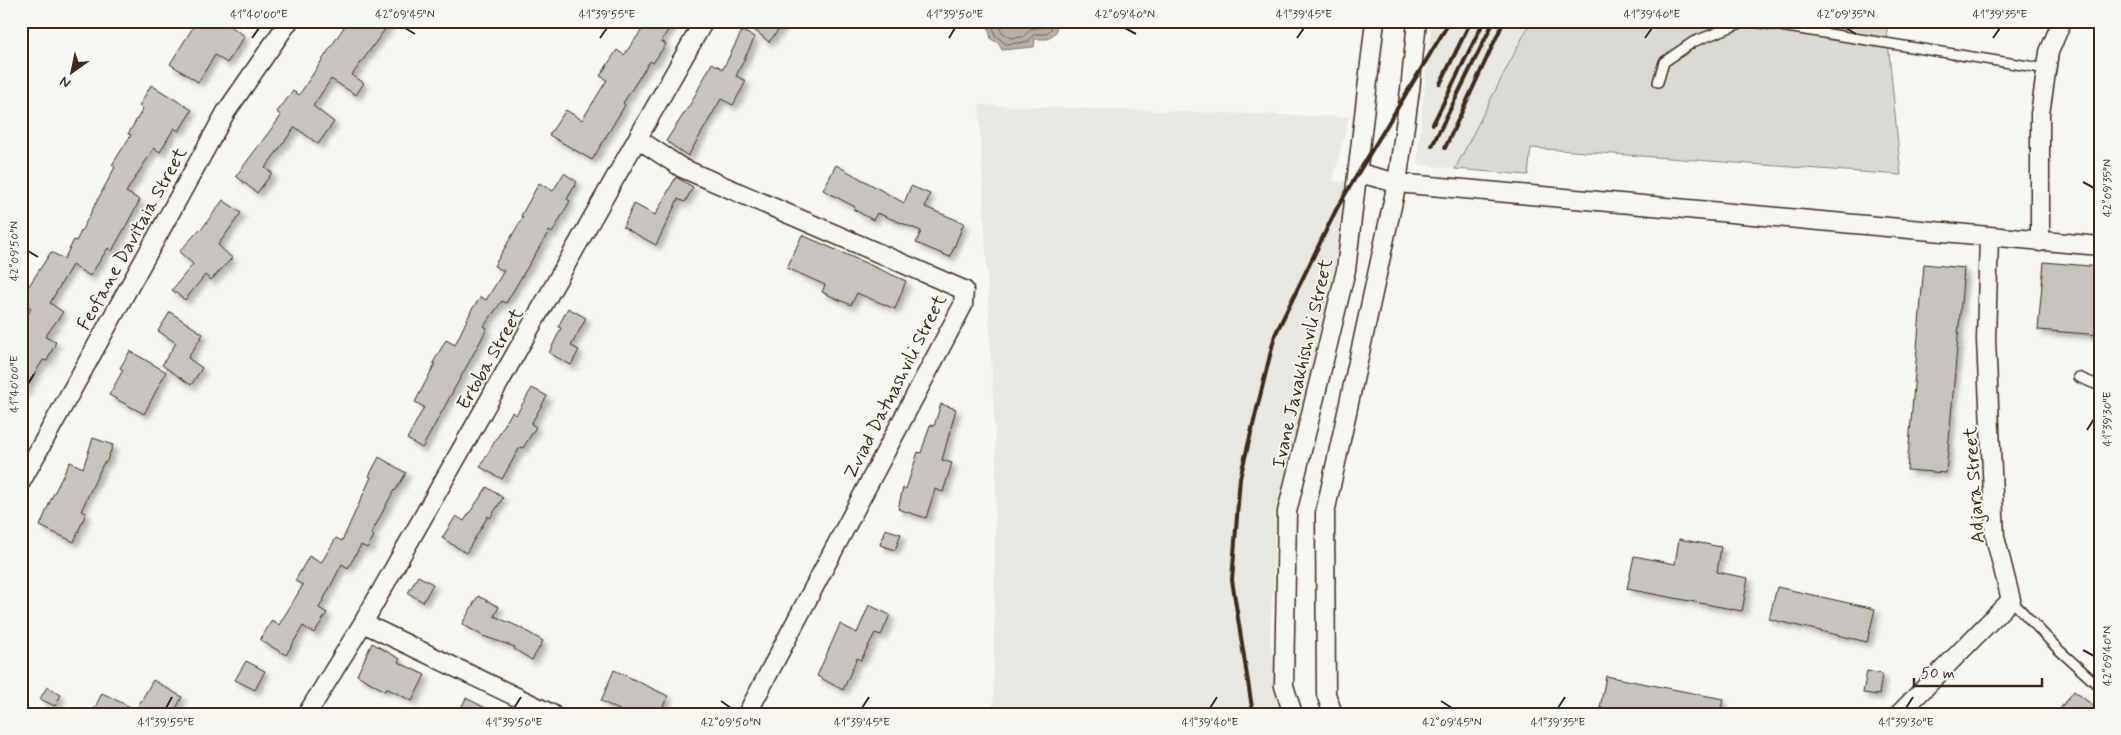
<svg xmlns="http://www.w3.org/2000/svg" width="2121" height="735" font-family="Mynerve,sans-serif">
<defs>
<filter id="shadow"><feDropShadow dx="4.5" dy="4.5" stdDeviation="2.5" flood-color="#0004"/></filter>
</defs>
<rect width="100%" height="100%" fill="#f6f6f2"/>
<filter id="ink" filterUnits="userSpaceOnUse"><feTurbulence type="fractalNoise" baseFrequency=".02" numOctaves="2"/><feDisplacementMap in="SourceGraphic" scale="10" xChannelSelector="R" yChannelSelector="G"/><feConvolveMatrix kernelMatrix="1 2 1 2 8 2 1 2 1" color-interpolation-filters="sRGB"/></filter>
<g filter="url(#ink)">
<path fill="#e8e7e2" d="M 1431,21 L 1531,21 L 1455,169 L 1417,164 Z
M 979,105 L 1349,117 L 1333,181 L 1355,182 L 1276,514 L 1270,641 L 1283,714 L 993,714 L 996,460 Z"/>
<path fill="#dad9d3" stroke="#8a8278" d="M 1531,21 L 1886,21 L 1901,175 L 1531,148 L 1528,175 L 1455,169 Z"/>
<path fill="#b6b0a9" stroke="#857a71" d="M 987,21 L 1057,21 L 1056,32 L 1048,39 L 1035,39 L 1034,47 L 1002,50 L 998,43 L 991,39 Z"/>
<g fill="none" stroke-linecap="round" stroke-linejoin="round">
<path stroke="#6c6056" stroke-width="1" d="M 992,21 L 995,35 L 1006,44 L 1028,42 L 1034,34 L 1046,34 L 1051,29 L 1052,21
M 998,21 L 1001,31 L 1010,38 L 1023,37 L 1031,29 L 1044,27 L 1046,21"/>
</g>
<path fill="#c8c3be" stroke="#3b2a1e" filter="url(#shadow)" d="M 197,21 L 222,21 L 245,36 L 227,63 L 215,55 L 198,82 L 170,64 Z
M 348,21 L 391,21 L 352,75 L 364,83 L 356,95 L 331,79 L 313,106 L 334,122 L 318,144 L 295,127 L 265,168 L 272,173 L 257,193 L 236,176 L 281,116 L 277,112 L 293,91 L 299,95 Z
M 648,21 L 674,21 L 661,41 L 666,44 L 653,63 L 650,61 L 623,103 L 625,105 L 592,160 L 549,135 L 566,110 L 582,120 L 607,80 L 600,76 L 617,50 L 624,55 Z
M 744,21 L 785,21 L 769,42 Z
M 742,31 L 755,37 L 736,76 L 746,81 L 733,105 L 721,99 L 688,156 L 666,141 L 691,103 L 712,63 L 723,69 Z
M 151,85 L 192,110 L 179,131 L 174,128 L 160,152 L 154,148 L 126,192 L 140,200 L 112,251 L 108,248 L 90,276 L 72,265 L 50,303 L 63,312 L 45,337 L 56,342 L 47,361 L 43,360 L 21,396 L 21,329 L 31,308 L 21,301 L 21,298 L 51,252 L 64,259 L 74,240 L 76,241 L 115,167 L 112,165 L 131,135 L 128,134 L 143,109 L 139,106 Z
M 836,165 L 904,203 L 911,186 L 930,194 L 925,207 L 964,223 L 950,257 L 916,243 L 921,231 L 877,213 L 873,220 L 853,209 L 855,207 L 823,190 Z
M 564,173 L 577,182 L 567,199 L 570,201 L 552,233 L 549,231 L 506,303 L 502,301 L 484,326 L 487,328 L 481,340 L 422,448 L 407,439 L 424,407 L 415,402 L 435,364 L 433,363 L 446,340 L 455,345 L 472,309 L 481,297 L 486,300 L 504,271 L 494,266 L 523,217 L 521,216 L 539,183 L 553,191 Z
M 676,177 L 693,187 L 685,202 L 678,199 L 656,245 L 623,227 L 634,204 L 655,215 Z
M 223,200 L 241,213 L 218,245 L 232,258 L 211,280 L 205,275 L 185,300 L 172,290 L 193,264 L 179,252 L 200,229 L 201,230 Z
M 802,235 L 906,281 L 895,309 L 857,293 L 851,305 L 822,292 L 825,285 L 787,268 Z
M 2044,262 L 2100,267 L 2100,335 L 2038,330 Z
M 1924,264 L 1964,268 L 1946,473 L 1907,470 Z
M 568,308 L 586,318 L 571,346 L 579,350 L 571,365 L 549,353 L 561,328 L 558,327 Z
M 170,312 L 203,334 L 188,358 L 202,368 L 191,385 L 162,365 L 176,343 L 158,331 Z
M 130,351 L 166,372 L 144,414 L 109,395 L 123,370 L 120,368 Z
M 532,388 L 547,396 L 531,424 L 536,427 L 523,448 L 520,447 L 502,479 L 480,467 L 512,412 L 516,415 Z
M 941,404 L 956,409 L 942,460 L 952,463 L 943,492 L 935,489 L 926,518 L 898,509 L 903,488 L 906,489 L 918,452 L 921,453 L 930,425 L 934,426 Z
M 93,438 L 113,445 L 106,463 L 104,462 L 81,511 L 86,513 L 74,542 L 40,526 L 52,497 L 70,462 L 83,468 Z
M 379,457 L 406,473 L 395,491 L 394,490 L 371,534 L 374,536 L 367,548 L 361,545 L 348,568 L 342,564 L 319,608 L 327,613 L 314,633 L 303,626 L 286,655 L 260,640 L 272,620 L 279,625 L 303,585 L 295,581 L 309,556 L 321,563 L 336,538 L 342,541 L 371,477 L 369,476 Z
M 487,487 L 503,498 L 490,518 L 488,516 L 466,553 L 442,538 L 456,516 L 464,521 Z
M 885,529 L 901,534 L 895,550 L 880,545 Z
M 1679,539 L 1721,547 L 1717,572 L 1748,578 L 1742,611 L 1627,589 L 1634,556 L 1675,564 Z
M 418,576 L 433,584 L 423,602 L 408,593 Z
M 1777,587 L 1875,609 L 1867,642 L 1769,619 Z
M 478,596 L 499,607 L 494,616 L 519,627 L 543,641 L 532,660 L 514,649 L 515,647 L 483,636 L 462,624 Z
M 869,605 L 890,615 L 881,635 L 875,633 L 861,660 L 857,658 L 843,690 L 817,676 L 840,624 L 857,633 Z
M 372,643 L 400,659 L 398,662 L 425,675 L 412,701 L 386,688 L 385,691 L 357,675 Z
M 246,661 L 265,671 L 255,690 L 235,680 Z
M 614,670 L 668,696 L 659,714 L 627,714 L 601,701 Z
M 1867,671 L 1882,674 L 1879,695 L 1863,693 Z
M 1606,676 L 1723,699 L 1720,714 L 1629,714 L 1600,708 Z
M 153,680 L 182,697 L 173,714 L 92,714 L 102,693 L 136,710 Z
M 47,687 L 61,695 L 55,706 L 40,699 Z
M 2074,691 L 2100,711 L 2100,714 L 2056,714 Z
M 466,698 L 497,714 L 458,714 Z"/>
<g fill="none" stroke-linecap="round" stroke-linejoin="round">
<g stroke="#3b2a1e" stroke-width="12">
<path id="service" d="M 1749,21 L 2047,69
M 1658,82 L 1664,62 L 1693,42 L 1746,21
M 2078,377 L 2100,386
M 2011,600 L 2059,650 L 2100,687"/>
</g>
<g stroke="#3b2a1e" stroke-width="21">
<path id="minor" d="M 638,139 L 682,168 L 964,290 L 963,305 L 747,714
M 1359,173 L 1397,183 L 2100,246
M 2040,242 L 2040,114 L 2049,52 L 2062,21
M 21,482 L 226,112 L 289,21
M 363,623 L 552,714
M 307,714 L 363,623 L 704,21
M 1293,714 L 1284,686 L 1287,512 L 1346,270 L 1375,21
M 1333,714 L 1326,694 L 1325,513 L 1397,183 L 1410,90 L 1417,21
M 1899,714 L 2011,600 L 1995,537 L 1986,340 L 1989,236"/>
</g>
<use href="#service" stroke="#f6f6f2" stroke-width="9"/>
<use href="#minor" stroke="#f6f6f2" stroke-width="18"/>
<path stroke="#3b2a1e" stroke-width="4" d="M 1440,84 L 1471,21
M 1433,124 L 1484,21
M 1432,146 L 1494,21
M 1445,148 L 1504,21
M 1253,714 L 1232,580 L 1240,478 L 1275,335 L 1337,208 L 1450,21"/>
</g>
</g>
<path fill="none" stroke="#3b2a1e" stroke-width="2" d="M 405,28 L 415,34M 1125,28 L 1136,34M 1846,28 L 1856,34M 252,38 L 259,28M 600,38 L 607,28M 949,38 L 955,28M 1297,38 L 1304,28M 1645,38 L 1652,28M 1993,38 L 2000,28M 2083,182 L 2094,188M 28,251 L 38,257M 28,384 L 34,374M 2087,430 L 2094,419M 2083,650 L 2094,656M 721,701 L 731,708M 1441,701 L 1452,708M 166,708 L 172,697M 514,708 L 521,697M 862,708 L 869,697M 1210,708 L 1217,697M 1558,708 L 1565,697M 1906,708 L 1913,697"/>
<g text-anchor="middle" stroke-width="4" stroke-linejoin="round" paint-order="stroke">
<g font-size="19" fill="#3b2a1e" stroke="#f6f6f2">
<text transform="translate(131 238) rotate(-61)" y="7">Feofane Davitaia Street</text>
<text transform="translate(489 358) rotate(-60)" y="7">Ertoba Street</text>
<text transform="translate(1301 363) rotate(-77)" y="7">Ivane Javakhishvili Street</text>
<text transform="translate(894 386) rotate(-63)" y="7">Zviad Datuashvili Street</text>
<text transform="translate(1973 485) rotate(-94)" y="7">Adjara Street</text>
</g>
</g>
<rect width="2121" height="735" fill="none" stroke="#f6f6f2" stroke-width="55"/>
<g transform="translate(72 72) rotate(213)" stroke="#f6f6f2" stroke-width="4" paint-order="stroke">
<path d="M0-4L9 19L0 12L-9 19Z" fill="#3b2a1e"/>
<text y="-8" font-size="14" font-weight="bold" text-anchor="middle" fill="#3b2a1e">N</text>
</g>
<path d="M1914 678v8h128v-8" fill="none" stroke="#3b2a1e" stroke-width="2.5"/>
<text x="1921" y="678" font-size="15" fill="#3b2a1e" stroke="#f6f6f2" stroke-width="4" paint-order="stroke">50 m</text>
<rect x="28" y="28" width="2066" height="680" fill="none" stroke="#3b2a1e" stroke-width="2"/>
<g font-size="12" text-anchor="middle" fill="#3b2a1e">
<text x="259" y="18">41°40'00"E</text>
<text x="405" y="18">42°09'45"N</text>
<text x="607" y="18">41°39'55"E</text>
<text x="955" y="18">41°39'50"E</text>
<text x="1125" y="18">42°09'40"N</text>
<text x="1304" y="18">41°39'45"E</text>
<text x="1652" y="18">41°39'40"E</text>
<text x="1846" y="18">42°09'35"N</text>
<text x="2000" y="18">41°39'35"E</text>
<text transform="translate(2107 188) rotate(-90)" y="4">42°09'35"N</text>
<text transform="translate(14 251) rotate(-90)" y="4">42°09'50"N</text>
<text transform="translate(14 384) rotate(-90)" y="4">41°40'00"E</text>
<text transform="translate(2107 419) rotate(-90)" y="4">41°39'30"E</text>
<text transform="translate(2107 656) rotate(-90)" y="4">42°09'40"N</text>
<text x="166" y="726">41°39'55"E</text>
<text x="514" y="726">41°39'50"E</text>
<text x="731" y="726">42°09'50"N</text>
<text x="862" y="726">41°39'45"E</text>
<text x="1210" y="726">41°39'40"E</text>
<text x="1452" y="726">42°09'45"N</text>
<text x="1558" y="726">41°39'35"E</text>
<text x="1906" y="726">41°39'30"E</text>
</g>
</svg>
